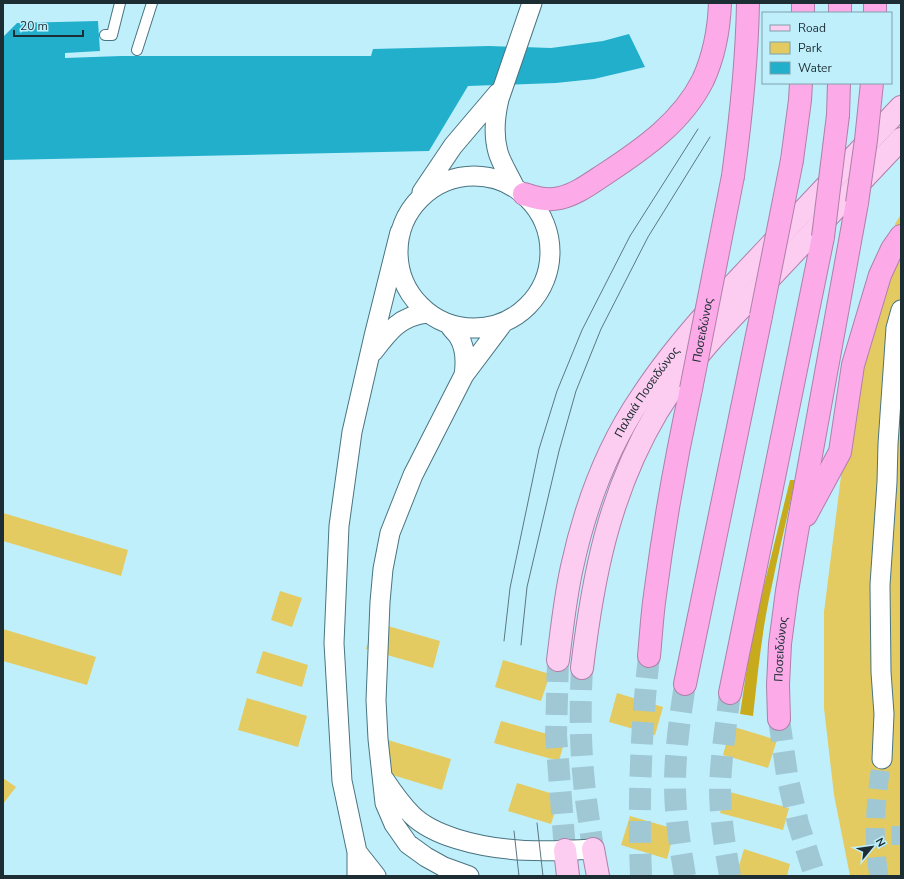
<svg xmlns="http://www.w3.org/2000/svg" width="904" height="879" font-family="'Nunito Sans',sans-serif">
<rect width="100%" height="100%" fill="#c0effc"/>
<path fill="#e3ca61" d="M 901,214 L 901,876 L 850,876 L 834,795 L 824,708 L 824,612 L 844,452 L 858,379 L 890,273 L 895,224 Z
M 3,513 L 128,550 L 121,576 L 3,541 Z
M 280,591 L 302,598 L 292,627 L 271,620 Z
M 374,622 L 440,641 L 433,668 L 366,649 Z
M 3,629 L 96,657 L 87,685 L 3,661 Z
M 263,651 L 308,665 L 302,687 L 256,673 Z
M 503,660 L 550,674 L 541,701 L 495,687 Z
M 617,693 L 663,707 L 655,735 L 609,722 Z
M 247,698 L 307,716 L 298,747 L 238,730 Z
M 501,721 L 565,739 L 559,761 L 494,743 Z
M 731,726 L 777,740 L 768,768 L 723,755 Z
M 388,740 L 451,759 L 442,790 L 379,771 Z
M 3,778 L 16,787 L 3,804 Z
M 517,783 L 560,796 L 551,824 L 508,811 Z
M 726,791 L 789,808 L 783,830 L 720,813 Z
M 630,816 L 675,829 L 667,859 L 621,845 Z
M 744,849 L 790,864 L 787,876 L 736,876 Z"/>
<path fill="#c8ab1c" d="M 790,480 L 795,480 C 788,515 779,550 772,585 C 762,628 758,672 753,716 L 740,714 L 752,634 Z"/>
<path fill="#21afcc" d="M 98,21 L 100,51 L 65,53 L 65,58 L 121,56 L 371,56 L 373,49 L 489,46 L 551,48 L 603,41 L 629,34 L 645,67 L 594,79 L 556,83 L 468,86 L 429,151 L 3,160 L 3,37 L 17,23 Z"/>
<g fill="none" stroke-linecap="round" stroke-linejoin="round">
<path stroke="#9fc8d4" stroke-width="19" stroke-dasharray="19 10" stroke-linecap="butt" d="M 901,826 L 901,847
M 879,876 C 872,837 876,798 882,759"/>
<path stroke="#9fc8d4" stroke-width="22" stroke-dasharray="22 11" stroke-linecap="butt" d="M 558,660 L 556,735 L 565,850
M 582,668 C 580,706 580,743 584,782 C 586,804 590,826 593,849"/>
<path stroke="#9fc8d4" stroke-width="22" stroke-dasharray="22 11" stroke-linecap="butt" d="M 779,719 L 787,775 L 798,823 L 815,876
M 641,876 C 638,802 641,729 649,656
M 685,876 C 680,846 675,815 675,785 C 675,751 680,718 685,684
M 730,876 C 725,847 720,817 720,788 C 721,756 726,725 730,693"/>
<g stroke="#497480" stroke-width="12">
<path id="lane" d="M 105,35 L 112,35 L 120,3
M 137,50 L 152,3"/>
</g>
<g stroke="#497480" stroke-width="21">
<path id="street" d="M398 252a76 76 0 1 1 152 0a76 76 0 1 1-152 0Z
M 514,186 C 509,175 501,163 498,152 C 493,134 495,116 499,99 L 532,3
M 422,192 L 453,146 L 498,93
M 449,324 C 451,329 456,332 459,337 C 466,349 466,362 464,375
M 373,352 C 389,331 400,316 427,313
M 882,759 L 884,714 L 881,672 L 880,585 L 887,482 L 888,444 L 896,328 L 901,310
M 384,779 C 392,791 401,804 412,815 C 424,827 441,834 457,839 C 502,853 547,852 593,849
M 357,852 L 376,876
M 357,876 L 357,852 L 342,781 L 334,643 L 339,526 L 352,432 L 374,336 L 400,232
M 469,876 L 444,867 L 426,857 L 408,844 L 394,824 L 385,803 L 378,739 L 376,700 L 380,602 L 383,569 L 390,533 L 413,475 L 464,375 L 503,323"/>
</g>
<g stroke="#ae7fa9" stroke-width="24">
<g id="primary">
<path id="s1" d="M 558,660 C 562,629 565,598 572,567 C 585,507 607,447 642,396 C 661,367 682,341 705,315 L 901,107"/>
<path d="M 582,668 C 593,576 609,493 657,412 C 686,364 726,323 765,283 C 810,235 856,187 901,139"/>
<path d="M 593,849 L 598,876"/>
<path d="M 565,850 L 568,876"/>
</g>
</g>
<g stroke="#ae7fa9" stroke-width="24">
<g id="highway">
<path d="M 840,3 L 840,13"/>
<path d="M 803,13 L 803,3"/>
<path d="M 875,13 L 875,3"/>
<path d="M 838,115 L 839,83"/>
<path d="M 792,160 L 800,100 L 801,83"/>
<path d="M 733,176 C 741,117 747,62 748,3"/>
<path d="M 524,194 C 536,198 546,201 560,198 C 577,194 591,183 605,174 C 643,149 682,122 703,80 C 714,56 719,29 720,3"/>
<path d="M 806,515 L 840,452 L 853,365 L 880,275 L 892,249 L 901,236"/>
<path d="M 649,656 C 651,636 652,615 655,595 C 664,526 676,457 691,389"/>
<path d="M 685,684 L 761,316"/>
<path d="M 730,693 L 823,237"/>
<path id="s2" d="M 779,719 L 778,685 L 780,644 L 787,591 L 797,532 L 857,203"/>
</g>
</g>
<use href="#lane" stroke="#fff" stroke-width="10"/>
<use href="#street" stroke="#fff" stroke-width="19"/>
<use href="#primary" stroke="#fdcdf1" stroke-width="22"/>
<use href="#highway" stroke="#fcabe8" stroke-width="22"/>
<path stroke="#5b7880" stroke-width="1" d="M 504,641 L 510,588 L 528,502 L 539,449 L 557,391 L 582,330 L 630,236 L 698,129
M 521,645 L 527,587 L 559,451 L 576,391 L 601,329 L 648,237 L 710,137
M 537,823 L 543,876
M 514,831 L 519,876"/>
<g stroke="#ae7fa9" stroke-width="24" stroke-linecap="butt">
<g id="highway-bridge">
<path d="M 857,203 L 866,140 L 872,83"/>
<path d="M 823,237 L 838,115"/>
<path d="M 761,316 L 792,160"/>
<path id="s3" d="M 691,389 L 733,176"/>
</g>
</g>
<use href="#highway-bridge" stroke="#fcabe8" stroke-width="22"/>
</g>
<g text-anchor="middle" stroke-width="4" stroke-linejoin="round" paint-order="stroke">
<g font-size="12" fill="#1c2e33" stroke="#c0effc">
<text dy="4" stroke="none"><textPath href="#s3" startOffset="60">Ποσειδώνος</textPath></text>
<text dy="4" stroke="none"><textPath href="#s1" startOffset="286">Παλαιά Ποσειδώνος</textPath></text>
<text dy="4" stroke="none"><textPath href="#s2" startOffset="70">Ποσειδώνος</textPath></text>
</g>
</g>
<rect width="904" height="879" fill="none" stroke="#1c2e33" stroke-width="8"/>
<rect x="762" y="12" width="130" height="72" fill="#c0effc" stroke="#7ea2ac"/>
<rect x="770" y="25" width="20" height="6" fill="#fdcdf1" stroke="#7ea2ac"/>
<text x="798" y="32" font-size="12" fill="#1c2e33">Road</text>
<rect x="770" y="42" width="20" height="12" fill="#e3ca61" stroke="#7ea2ac"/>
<text x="798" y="52" font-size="12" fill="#1c2e33">Park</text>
<rect x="770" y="62" width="20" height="12" fill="#21afcc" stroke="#7ea2ac"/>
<text x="798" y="72" font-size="12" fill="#1c2e33">Water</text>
<g transform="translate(872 847) rotate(61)" stroke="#c0effc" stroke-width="3" paint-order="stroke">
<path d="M0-3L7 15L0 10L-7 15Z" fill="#1c2e33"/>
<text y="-6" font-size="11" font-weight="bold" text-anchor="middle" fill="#1c2e33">N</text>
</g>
<path d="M14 30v6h69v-6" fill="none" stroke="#1c2e33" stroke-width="2"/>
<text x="20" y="30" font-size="12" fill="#1c2e33" stroke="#c0effc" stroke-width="3" paint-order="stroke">20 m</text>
</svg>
